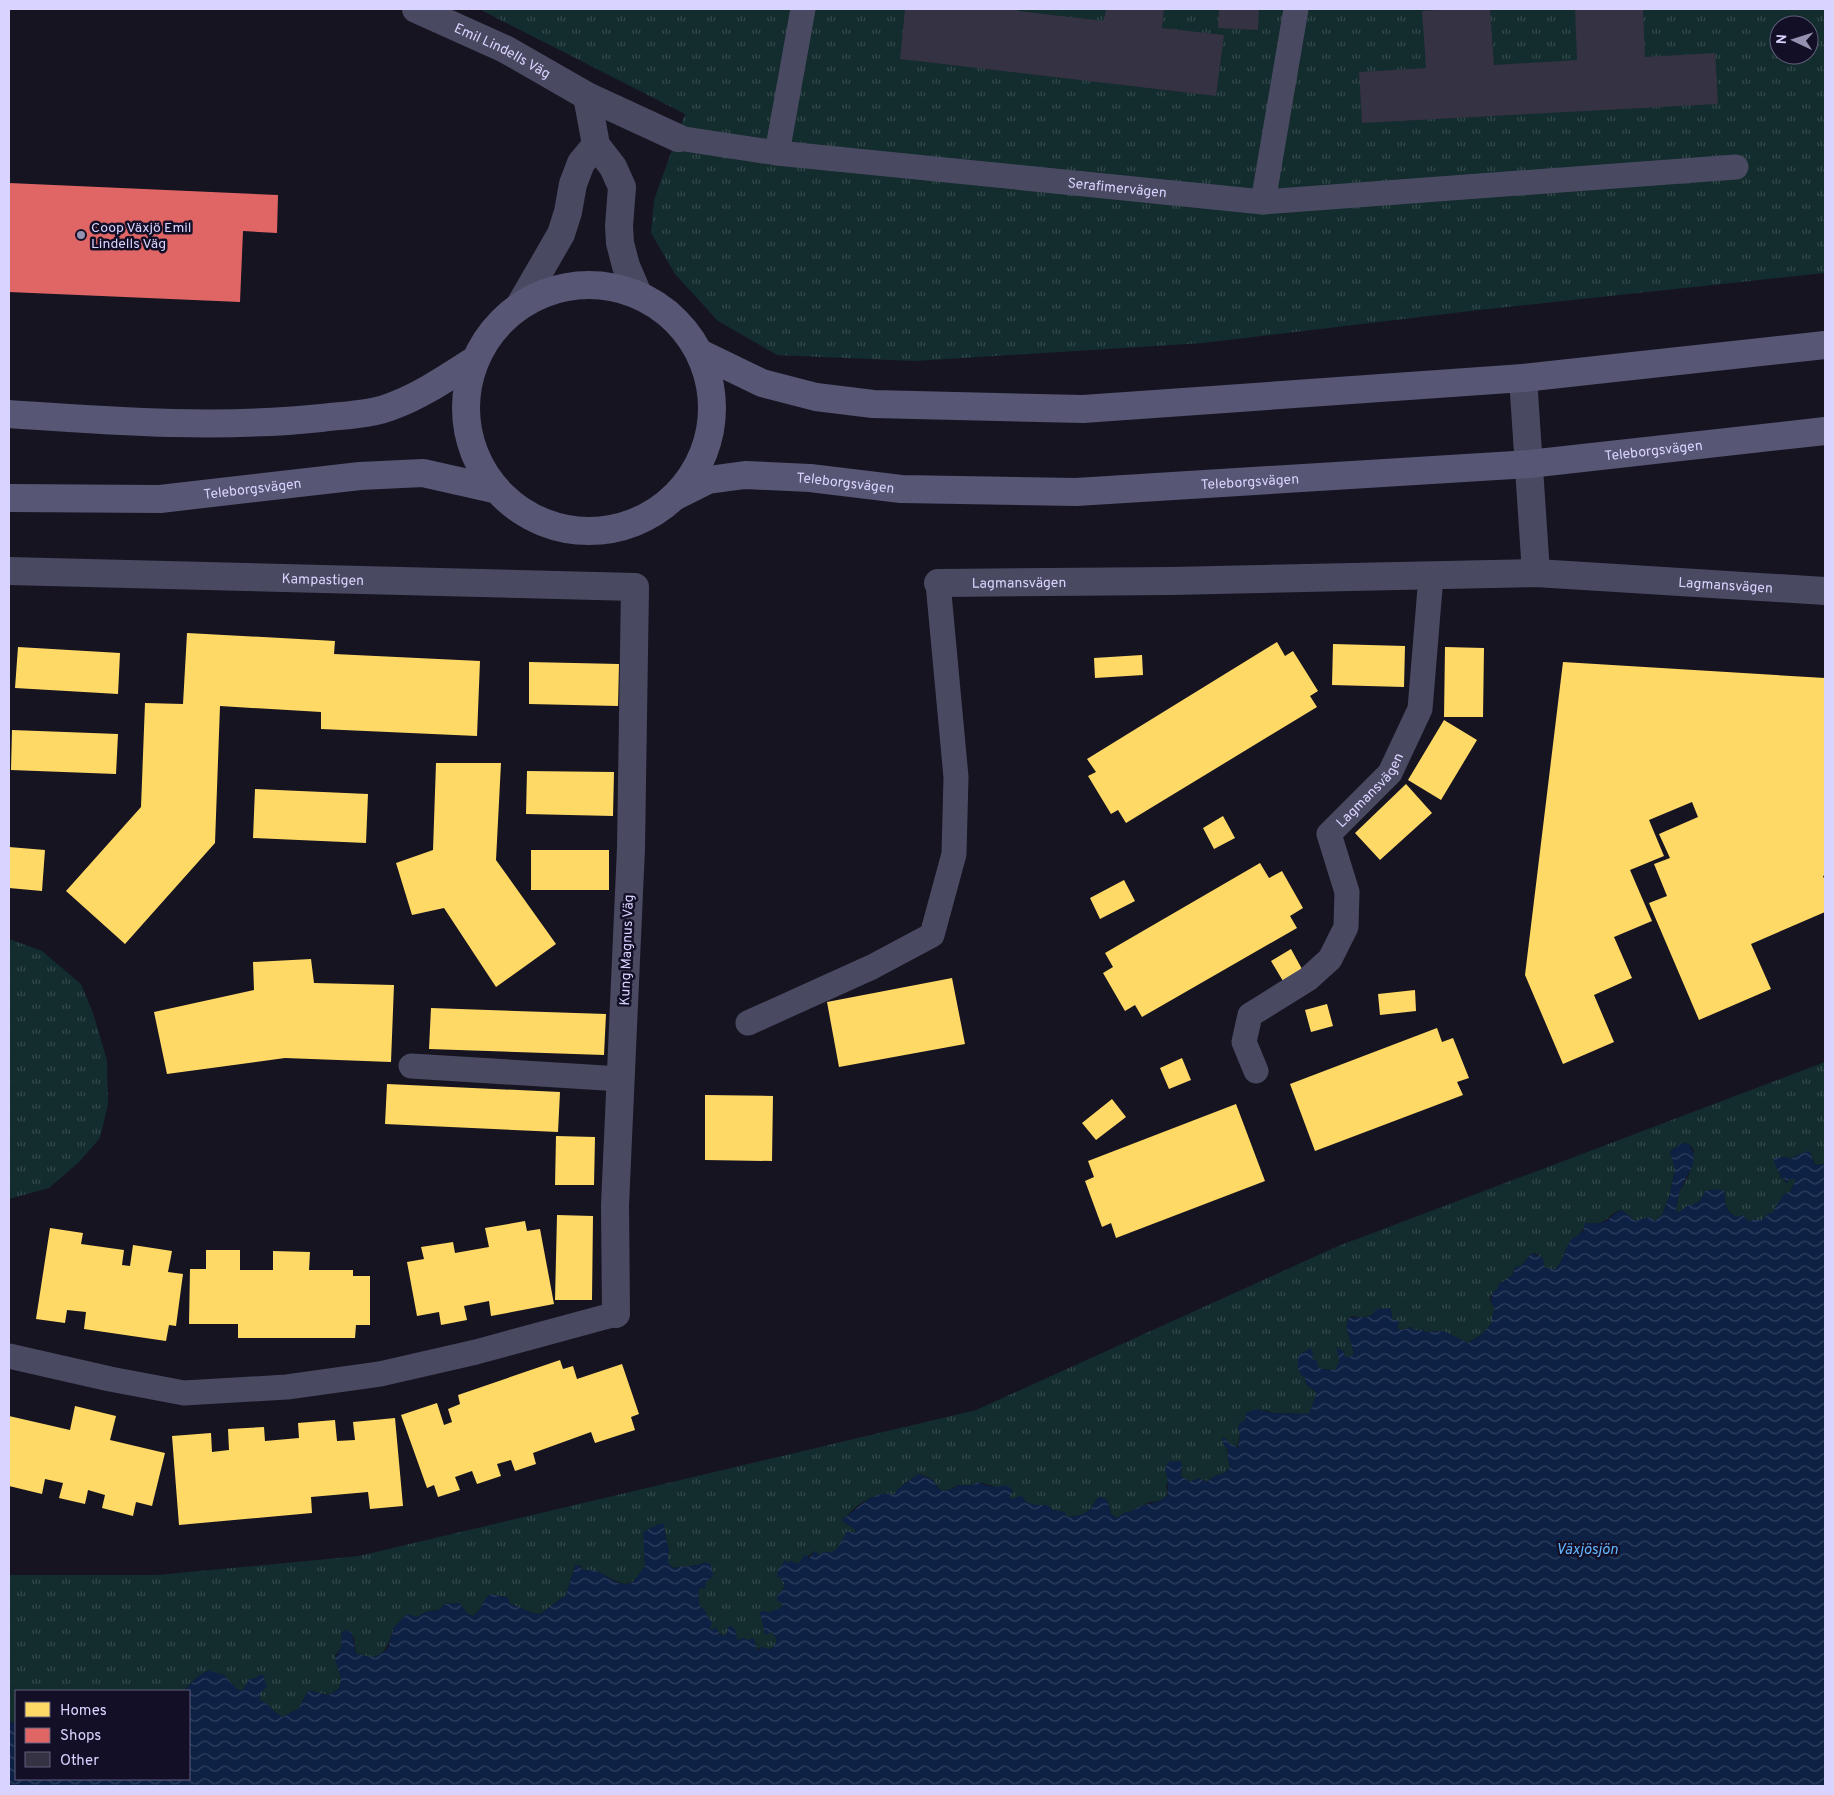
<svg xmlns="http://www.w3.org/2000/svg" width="1834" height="1795" font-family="Overpass,sans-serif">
<defs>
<pattern id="park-tufts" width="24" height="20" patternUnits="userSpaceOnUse" patternTransform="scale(1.25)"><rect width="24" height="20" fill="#132c2d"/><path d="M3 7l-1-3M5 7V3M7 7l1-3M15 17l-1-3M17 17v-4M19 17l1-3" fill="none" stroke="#354a4c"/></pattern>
<pattern id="water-waves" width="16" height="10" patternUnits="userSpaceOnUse" patternTransform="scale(1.25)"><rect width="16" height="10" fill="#0d2144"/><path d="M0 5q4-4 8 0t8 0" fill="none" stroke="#304060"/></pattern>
</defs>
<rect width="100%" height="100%" fill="#161421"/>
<path fill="url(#park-tufts)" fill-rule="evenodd" d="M 479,9 L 1825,9 L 1825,273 L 1479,310 L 1203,343 L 915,361 L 777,355 L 718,321 L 675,274 L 651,233 L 654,200 L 685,114 ZM 1779,25 L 1809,25 L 1809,55 L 1779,55 Z
M 9,939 L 42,951 L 81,984 L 93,1013 L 107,1060 L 108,1104 L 100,1138 L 79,1162 L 49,1188 L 9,1199 Z
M 1825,1062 L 1825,1164 L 1816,1165 L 1810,1156 L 1803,1153 L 1790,1159 L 1787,1157 L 1778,1159 L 1776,1167 L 1780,1171 L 1781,1178 L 1784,1178 L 1785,1182 L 1788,1183 L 1789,1179 L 1796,1179 L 1790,1192 L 1774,1208 L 1773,1213 L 1769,1213 L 1761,1221 C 1755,1219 1751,1222 1746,1221 C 1732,1218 1724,1209 1725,1195 L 1720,1191 L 1704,1193 C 1701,1205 1688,1208 1679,1213 L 1676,1211 L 1679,1192 L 1689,1175 L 1694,1150 L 1689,1144 L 1681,1143 L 1670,1152 L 1675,1169 L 1670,1194 L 1662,1215 L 1656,1222 L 1650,1217 L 1635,1221 L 1622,1210 C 1609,1211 1609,1226 1589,1223 L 1565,1251 L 1560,1264 L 1555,1269 L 1544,1268 C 1544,1261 1540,1253 1532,1253 L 1521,1266 L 1514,1269 C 1513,1277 1507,1281 1500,1283 L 1498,1289 L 1490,1296 L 1491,1302 L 1495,1309 L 1492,1317 L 1492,1323 L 1482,1334 L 1468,1343 L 1441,1331 L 1426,1332 L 1422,1330 L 1413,1330 L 1411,1327 L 1401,1330 L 1397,1328 L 1399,1322 L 1392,1319 L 1392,1312 L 1376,1312 C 1369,1319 1361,1317 1351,1316 L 1346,1326 L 1354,1353 L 1351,1357 L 1345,1357 L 1344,1352 L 1337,1347 L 1340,1362 L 1335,1371 C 1330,1369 1326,1370 1322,1369 C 1317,1368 1309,1355 1304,1351 L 1301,1354 L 1306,1384 L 1316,1392 L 1316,1395 L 1309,1414 L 1273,1413 L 1265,1410 L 1245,1421 L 1238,1427 L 1240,1434 L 1237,1448 L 1229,1443 L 1225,1438 L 1230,1466 C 1226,1476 1215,1474 1208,1481 L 1197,1479 L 1189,1482 L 1188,1480 L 1180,1476 L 1182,1468 L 1165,1469 L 1169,1478 L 1166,1487 L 1168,1492 L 1166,1498 L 1160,1501 L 1150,1502 L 1132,1511 L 1124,1513 L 1117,1518 L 1111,1514 L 1107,1500 L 1100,1497 C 1095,1500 1095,1503 1092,1507 C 1087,1515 1076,1516 1068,1517 L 1065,1515 L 1065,1512 L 1052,1510 L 1048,1505 L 1035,1505 L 1011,1499 L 1009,1497 L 1009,1495 L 996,1487 L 978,1482 C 969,1487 970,1485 962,1485 C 953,1485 951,1492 941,1491 L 930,1478 L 919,1474 L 905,1483 L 894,1495 C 877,1489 855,1506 844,1519 L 845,1523 L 856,1529 L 855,1532 L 848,1532 C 844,1537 839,1550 832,1553 C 828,1554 823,1553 819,1555 L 815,1551 L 798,1564 L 791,1561 L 786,1564 L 785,1560 L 780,1576 L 785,1583 L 780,1601 L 782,1602 L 783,1605 L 777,1611 L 768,1632 L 772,1632 L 777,1639 L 774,1647 L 769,1649 L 761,1647 L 757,1650 L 744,1638 L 737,1640 L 735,1629 L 729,1628 L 726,1634 L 724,1636 L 710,1629 C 710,1621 707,1611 700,1607 L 698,1596 L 700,1587 L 702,1588 L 706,1562 C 694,1568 685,1565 674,1568 L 668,1563 L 668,1557 L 669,1550 L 666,1540 L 665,1528 L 644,1554 L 645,1566 C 629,1593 622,1584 599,1572 C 595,1570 589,1571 584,1570 L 579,1565 L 575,1566 L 566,1595 L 540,1614 C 528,1614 520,1606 510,1604 L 507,1597 L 491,1594 C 484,1600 481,1611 473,1616 L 468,1614 L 459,1603 L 445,1604 L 439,1610 L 425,1612 L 417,1617 L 413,1617 L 394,1627 C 388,1647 382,1666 356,1654 L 354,1637 L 341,1648 L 335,1655 L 341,1678 L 340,1687 C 326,1700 322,1691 308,1691 L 299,1708 L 283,1717 C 272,1712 270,1704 260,1700 L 259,1693 L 264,1689 L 256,1678 L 243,1690 L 238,1690 L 224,1675 L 207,1671 L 195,1679 L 183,1691 L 16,1691 L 16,1725 L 12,1722 L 9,1723 L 9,1575 L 157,1575 L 359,1556 L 976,1410 L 1336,1247 Z"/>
<path fill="url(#water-waves)" d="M 1681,1143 L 1689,1144 C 1702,1163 1685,1174 1680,1191 C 1678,1197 1677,1204 1676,1211 L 1679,1213 L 1688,1205 L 1693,1205 L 1696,1202 L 1699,1203 L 1705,1191 L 1715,1189 L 1724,1191 C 1727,1205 1722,1207 1736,1217 L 1743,1215 L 1748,1221 L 1757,1219 L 1761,1221 L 1769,1213 L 1773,1213 C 1774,1206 1781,1202 1783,1195 L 1790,1192 L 1796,1179 L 1789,1179 L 1787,1184 L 1784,1178 L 1781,1178 C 1780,1170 1773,1166 1774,1158 L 1787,1157 L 1790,1159 L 1807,1151 L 1810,1152 L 1813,1162 L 1816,1165 L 1825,1164 L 1825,1786 L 9,1786 L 9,1723 L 11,1722 L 16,1725 L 16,1779 L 189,1779 L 189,1691 L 183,1691 C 191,1685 198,1673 209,1671 C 213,1670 218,1675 224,1675 L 238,1690 L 243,1690 L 249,1679 L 256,1678 L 259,1675 L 263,1675 L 267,1687 L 260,1693 L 260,1700 C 271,1705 272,1712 283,1717 L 299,1708 L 308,1691 C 323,1690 324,1702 340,1687 L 341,1678 L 335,1658 L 341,1648 L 342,1632 L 347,1630 L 352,1633 L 356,1654 L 372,1657 L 379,1655 L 385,1651 L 388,1648 L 394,1627 L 407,1614 L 417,1617 L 425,1612 L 439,1610 L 445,1604 L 459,1603 L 468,1614 L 473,1616 C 482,1611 482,1599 491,1594 L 499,1596 L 507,1597 L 510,1604 C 520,1606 528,1614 540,1614 L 566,1595 L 575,1566 L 577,1565 L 584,1570 L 597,1571 L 618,1583 L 627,1584 L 633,1582 L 645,1566 L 643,1532 L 659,1524 L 664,1524 L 666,1540 L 669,1550 L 668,1557 L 668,1563 L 673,1568 C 685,1565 694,1568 705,1562 L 711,1565 L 713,1576 L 706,1582 L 705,1589 L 700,1587 L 698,1596 L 700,1607 L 705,1610 L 707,1616 L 712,1622 L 710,1629 L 712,1630 L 716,1627 L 720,1635 L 724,1636 L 727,1634 L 728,1627 L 731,1626 L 735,1629 L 737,1640 L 744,1638 L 746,1640 L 754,1638 L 757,1650 L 759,1650 L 761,1647 L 769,1649 L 774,1647 L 777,1639 L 772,1632 L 765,1635 L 760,1612 L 765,1611 L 768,1613 L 782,1607 L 782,1602 L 777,1601 L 777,1597 L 784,1588 L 785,1583 L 782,1581 L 780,1576 L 777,1578 L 778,1570 L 783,1564 L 784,1559 L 786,1563 L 790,1561 L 798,1564 L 806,1554 L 809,1558 L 815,1551 L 819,1555 L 823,1552 C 841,1554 836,1545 846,1535 L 845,1532 L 856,1532 L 856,1530 L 841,1520 C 858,1510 872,1488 894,1495 L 897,1490 L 918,1474 L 933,1480 L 938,1489 C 947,1493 950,1489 958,1486 C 966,1483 966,1489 978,1482 C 982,1484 990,1487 995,1487 C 1003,1487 1005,1482 1013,1491 L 1009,1497 L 1011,1499 L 1022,1496 L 1026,1502 L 1035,1505 L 1048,1505 L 1052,1510 L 1065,1512 L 1065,1515 L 1068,1517 C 1076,1516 1087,1515 1092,1507 C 1095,1502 1095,1500 1100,1497 L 1107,1500 L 1111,1514 L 1117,1518 L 1124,1513 L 1132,1511 L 1141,1506 L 1160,1501 L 1168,1495 C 1167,1486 1169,1479 1165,1469 L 1168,1462 L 1180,1461 L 1182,1465 L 1180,1476 L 1188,1480 L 1189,1482 L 1199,1478 L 1204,1481 L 1208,1481 L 1215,1476 L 1222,1474 L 1228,1470 L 1230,1466 L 1228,1459 L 1228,1449 L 1224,1446 L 1222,1438 L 1225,1438 L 1229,1443 L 1238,1448 L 1240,1434 L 1238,1427 L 1240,1423 L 1245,1421 L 1246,1413 L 1256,1409 L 1273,1413 L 1309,1414 L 1316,1395 L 1316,1392 L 1306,1384 L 1305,1378 C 1297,1374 1297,1364 1299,1355 L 1311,1348 L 1313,1354 L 1312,1358 L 1317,1361 L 1318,1367 C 1323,1370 1329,1370 1335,1370 C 1344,1356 1336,1360 1337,1347 L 1344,1352 L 1345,1357 L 1350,1357 L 1354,1353 L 1346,1326 L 1349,1318 C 1359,1315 1371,1322 1376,1309 L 1390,1308 L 1392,1312 L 1392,1319 L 1399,1321 L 1397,1328 L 1401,1330 L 1412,1327 L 1413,1330 L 1422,1330 L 1426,1332 L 1444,1331 L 1468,1343 L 1482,1334 L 1492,1323 L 1492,1317 L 1495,1309 C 1489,1302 1491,1298 1494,1290 L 1496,1291 L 1500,1283 L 1509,1278 L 1513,1274 L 1515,1267 L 1521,1266 L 1532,1253 L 1543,1258 L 1545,1268 L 1555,1269 C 1564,1262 1564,1249 1571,1240 C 1575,1236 1580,1235 1584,1230 L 1584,1225 L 1586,1223 C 1592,1223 1598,1224 1604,1222 C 1611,1219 1615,1211 1622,1210 L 1635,1221 L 1650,1217 L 1656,1222 L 1657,1219 L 1662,1215 L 1670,1194 L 1675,1169 L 1670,1152 Z"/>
<path fill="#ffd966" d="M 187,633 L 335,641 L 334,654 L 480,661 L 477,736 L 321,729 L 321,712 L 220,706 L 215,843 L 125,944 L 66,891 L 141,807 L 145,703 L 183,704 Z
M 1277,642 L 1285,656 L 1293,651 L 1318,691 L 1310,696 L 1317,707 L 1126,823 L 1118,810 L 1111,814 L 1088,776 L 1096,772 L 1087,759 Z
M 1333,644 L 1405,646 L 1404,687 L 1332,685 Z
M 18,647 L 120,653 L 118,694 L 15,688 Z
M 1445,647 L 1484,648 L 1483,717 L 1444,717 Z
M 1142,655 L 1143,675 L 1095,678 L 1094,658 Z
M 529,662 L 619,664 L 618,706 L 529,704 Z
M 1563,662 L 1825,678 L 1825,875 L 1823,876 L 1825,881 L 1825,912 L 1751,944 L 1771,989 L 1699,1020 L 1649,903 L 1667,896 L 1654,864 L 1670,858 L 1659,834 L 1698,817 L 1692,802 L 1649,820 L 1664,856 L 1630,870 L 1652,921 L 1614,937 L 1632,978 L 1594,995 L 1614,1042 L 1563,1064 L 1525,975 Z
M 1444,720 L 1477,740 L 1441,800 L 1408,780 Z
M 12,730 L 118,734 L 116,774 L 11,770 Z
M 436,763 L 501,763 L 496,860 L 556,944 L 496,987 L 444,908 L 412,915 L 396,863 L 433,850 Z
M 527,771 L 614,772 L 613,816 L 526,814 Z
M 1406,784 L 1432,813 L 1380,860 L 1355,833 Z
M 255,789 L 368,794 L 366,843 L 253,838 Z
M 1223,816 L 1235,838 L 1214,849 L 1203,828 Z
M 9,847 L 45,850 L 42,891 L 9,888 Z
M 531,850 L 609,850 L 609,890 L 531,890 Z
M 1260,863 L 1269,878 L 1282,871 L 1303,908 L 1290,916 L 1297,928 L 1142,1017 L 1135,1005 L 1125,1011 L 1103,973 L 1113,967 L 1105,953 Z
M 1124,880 L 1135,901 L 1100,919 L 1090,898 Z
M 1291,949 L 1302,969 L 1283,981 L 1271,961 Z
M 311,959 L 314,983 L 394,985 L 391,1062 L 285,1058 L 167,1074 L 154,1012 L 254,990 L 253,962 Z
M 952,978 L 965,1044 L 839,1067 L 827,1002 Z
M 1415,990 L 1416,1011 L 1380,1015 L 1378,994 Z
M 1327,1004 L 1333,1026 L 1311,1032 L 1305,1010 Z
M 431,1008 L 606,1014 L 604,1055 L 429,1049 Z
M 1437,1028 L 1442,1042 L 1453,1038 L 1469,1078 L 1457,1082 L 1463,1095 L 1315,1151 L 1290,1084 Z
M 1182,1058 L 1191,1080 L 1169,1089 L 1160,1068 Z
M 387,1084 L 560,1092 L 558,1132 L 385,1124 Z
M 705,1095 L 773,1096 L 772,1161 L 705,1160 Z
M 1112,1099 L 1126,1117 L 1096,1140 L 1082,1123 Z
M 1236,1104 L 1265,1181 L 1116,1238 L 1111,1223 L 1102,1227 L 1085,1181 L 1094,1177 L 1088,1161 Z
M 556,1136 L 595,1137 L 594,1185 L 555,1185 Z
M 557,1215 L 593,1216 L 592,1300 L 555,1300 Z
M 525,1221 L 527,1231 L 540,1229 L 554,1304 L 491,1316 L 489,1301 L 464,1306 L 467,1320 L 441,1325 L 439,1312 L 417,1316 L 407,1262 L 424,1259 L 421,1247 L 453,1242 L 455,1253 L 489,1247 L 485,1228 Z
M 50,1228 L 83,1233 L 81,1244 L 124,1250 L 122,1265 L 130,1266 L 133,1245 L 172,1251 L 168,1272 L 183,1274 L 176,1326 L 169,1325 L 166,1341 L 84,1329 L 86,1312 L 67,1310 L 65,1323 L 36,1319 Z
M 206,1250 L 240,1250 L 240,1270 L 273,1270 L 273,1251 L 310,1252 L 309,1270 L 353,1270 L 353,1276 L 370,1276 L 370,1325 L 356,1325 L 355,1338 L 238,1338 L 238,1324 L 189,1324 L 190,1269 L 206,1269 Z
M 560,1360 L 563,1369 L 573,1366 L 577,1379 L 622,1364 L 639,1414 L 631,1417 L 635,1430 L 595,1443 L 591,1432 L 533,1453 L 536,1464 L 515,1471 L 511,1460 L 497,1464 L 501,1476 L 477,1484 L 472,1471 L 455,1477 L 460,1490 L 438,1497 L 434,1485 L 427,1488 L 401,1415 L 437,1403 L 444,1425 L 452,1422 L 448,1409 L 460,1404 L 458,1395 Z
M 75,1406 L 116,1416 L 110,1440 L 165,1453 L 152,1506 L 136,1502 L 133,1516 L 102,1508 L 105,1495 L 88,1490 L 85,1504 L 59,1498 L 63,1483 L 45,1479 L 42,1494 L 9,1486 L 9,1416 L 70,1430 Z
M 395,1418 L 403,1506 L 370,1509 L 368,1492 L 311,1497 L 312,1513 L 179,1525 L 172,1436 L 211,1433 L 212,1452 L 229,1450 L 228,1429 L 264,1427 L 265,1441 L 299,1438 L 298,1423 L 335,1420 L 337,1441 L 355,1440 L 353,1422 Z"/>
<path fill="#e06666" d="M 9,183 L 278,195 L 277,233 L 243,231 L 240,302 L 9,292 Z"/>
<path fill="#343243" d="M 905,9 L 1018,9 L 1018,11 L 1104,21 L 1106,9 L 1164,9 L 1162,28 L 1224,35 L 1216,96 L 900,59 Z
M 1219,9 L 1259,9 L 1258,30 L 1218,28 Z
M 1449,9 L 1490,9 L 1494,65 L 1577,60 L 1575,9 L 1643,9 L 1645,57 L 1715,53 L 1718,104 L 1362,123 L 1359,72 L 1426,68 L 1422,11 Z"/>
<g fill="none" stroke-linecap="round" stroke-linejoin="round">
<g stroke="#4a4962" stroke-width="25">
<path d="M 678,138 L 777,153 L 803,9"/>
<path id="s1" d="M 777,153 L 1263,202 L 1296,9"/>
<path d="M 1263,202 L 1736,167"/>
<path d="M 748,1023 L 872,967 L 932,935 L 954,854 L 956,777 L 938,583"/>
<path d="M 411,1066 L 621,1079"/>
<path id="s2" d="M 1256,1071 L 1244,1042 L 1250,1015 L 1308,979 L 1330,959 L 1346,927 L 1347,892 L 1329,834 L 1390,773 L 1420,709 L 1431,576"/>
<path d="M 9,1356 L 110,1379 L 184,1393 L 287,1387 L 380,1374 L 476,1352 L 616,1314"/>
</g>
<g stroke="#4a4962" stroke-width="28">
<path id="s3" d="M 416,9 L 505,49 L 587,96 L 678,138"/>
<path d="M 587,96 L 596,145 L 613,167 L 622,187 L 619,226 L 620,243 L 626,266 L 638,294"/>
<path d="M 520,305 L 561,234 L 568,212 L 573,184 L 581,163 L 596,145"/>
<path d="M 1523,378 L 1536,573"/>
<path id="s4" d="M 9,571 L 635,587 L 631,848 L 615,1205 L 616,1314"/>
<path id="s5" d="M 938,583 L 1171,581 L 1536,573 L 1825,591"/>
</g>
<g stroke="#575674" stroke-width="28">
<circle cx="589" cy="408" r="123"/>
<path d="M 700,353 L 762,383 L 816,397 L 873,404 L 1083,409 L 1523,378 L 1825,345"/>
<path d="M 9,414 C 112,421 217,429 321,418 C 345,415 372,415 395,405 C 424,394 449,376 475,360"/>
<path id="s6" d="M 676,496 L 708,480 L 745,475 L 810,478 L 901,489 L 1076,492 L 1529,464 L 1825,431"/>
<path id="s7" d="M 9,498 L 160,499 L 360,476 L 423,473 L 494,489"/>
</g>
</g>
<circle fill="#9591b1" stroke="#130f26" stroke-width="2" cx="81" cy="235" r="5"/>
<g text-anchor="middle" stroke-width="5" stroke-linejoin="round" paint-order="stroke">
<g font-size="14" fill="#d9d4ff" stroke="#130f26">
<text dy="5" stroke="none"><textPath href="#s3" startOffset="96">Emil Lindells Väg</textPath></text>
<text dy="5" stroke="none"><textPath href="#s1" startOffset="342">Serafimervägen</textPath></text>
<text dy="5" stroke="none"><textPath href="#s6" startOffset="984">Teleborgsvägen</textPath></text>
<text dy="5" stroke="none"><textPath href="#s6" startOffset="579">Teleborgsvägen</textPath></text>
<text dy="5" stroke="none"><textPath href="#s6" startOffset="174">Teleborgsvägen</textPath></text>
<text dy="5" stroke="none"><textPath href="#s7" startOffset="244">Teleborgsvägen</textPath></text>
<text dy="5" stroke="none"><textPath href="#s4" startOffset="314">Kampastigen</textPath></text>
<text dy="5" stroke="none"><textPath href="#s5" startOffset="81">Lagmansvägen</textPath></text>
<text dy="5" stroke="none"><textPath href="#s5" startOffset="788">Lagmansvägen</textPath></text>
<text dy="5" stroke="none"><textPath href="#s2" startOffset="349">Lagmansvägen</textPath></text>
<text transform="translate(626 950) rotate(-88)" y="5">Kung Magnus Väg</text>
</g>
<g font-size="14" fill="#d9d4ff" stroke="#130f26" text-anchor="start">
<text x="91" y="232">Coop Växjö Emil<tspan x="91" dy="16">Lindells Väg</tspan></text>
</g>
<g font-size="15" font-style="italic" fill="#62b6ff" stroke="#130f26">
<text x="1587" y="1554">Växjösjön</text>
</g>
</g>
<rect width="1834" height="1795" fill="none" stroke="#d9d4ff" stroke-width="20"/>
<rect x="15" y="1690" width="175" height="90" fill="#130f26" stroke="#625e7d"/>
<rect x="25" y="1702" width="25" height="15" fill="#ffd966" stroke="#625e7d"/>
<text x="60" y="1715" font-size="15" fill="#d9d4ff">Homes</text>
<rect x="25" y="1728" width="25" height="15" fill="#e06666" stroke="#625e7d"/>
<text x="60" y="1740" font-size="15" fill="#d9d4ff">Shops</text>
<rect x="25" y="1752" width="25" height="15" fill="#343243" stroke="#625e7d"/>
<text x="60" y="1765" font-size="15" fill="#d9d4ff">Other</text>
<g transform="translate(1794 40) rotate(274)"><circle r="24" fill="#130f26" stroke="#625e7d"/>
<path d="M0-4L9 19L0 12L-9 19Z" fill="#9591b1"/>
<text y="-8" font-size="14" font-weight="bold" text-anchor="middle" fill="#d9d4ff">N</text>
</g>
</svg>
